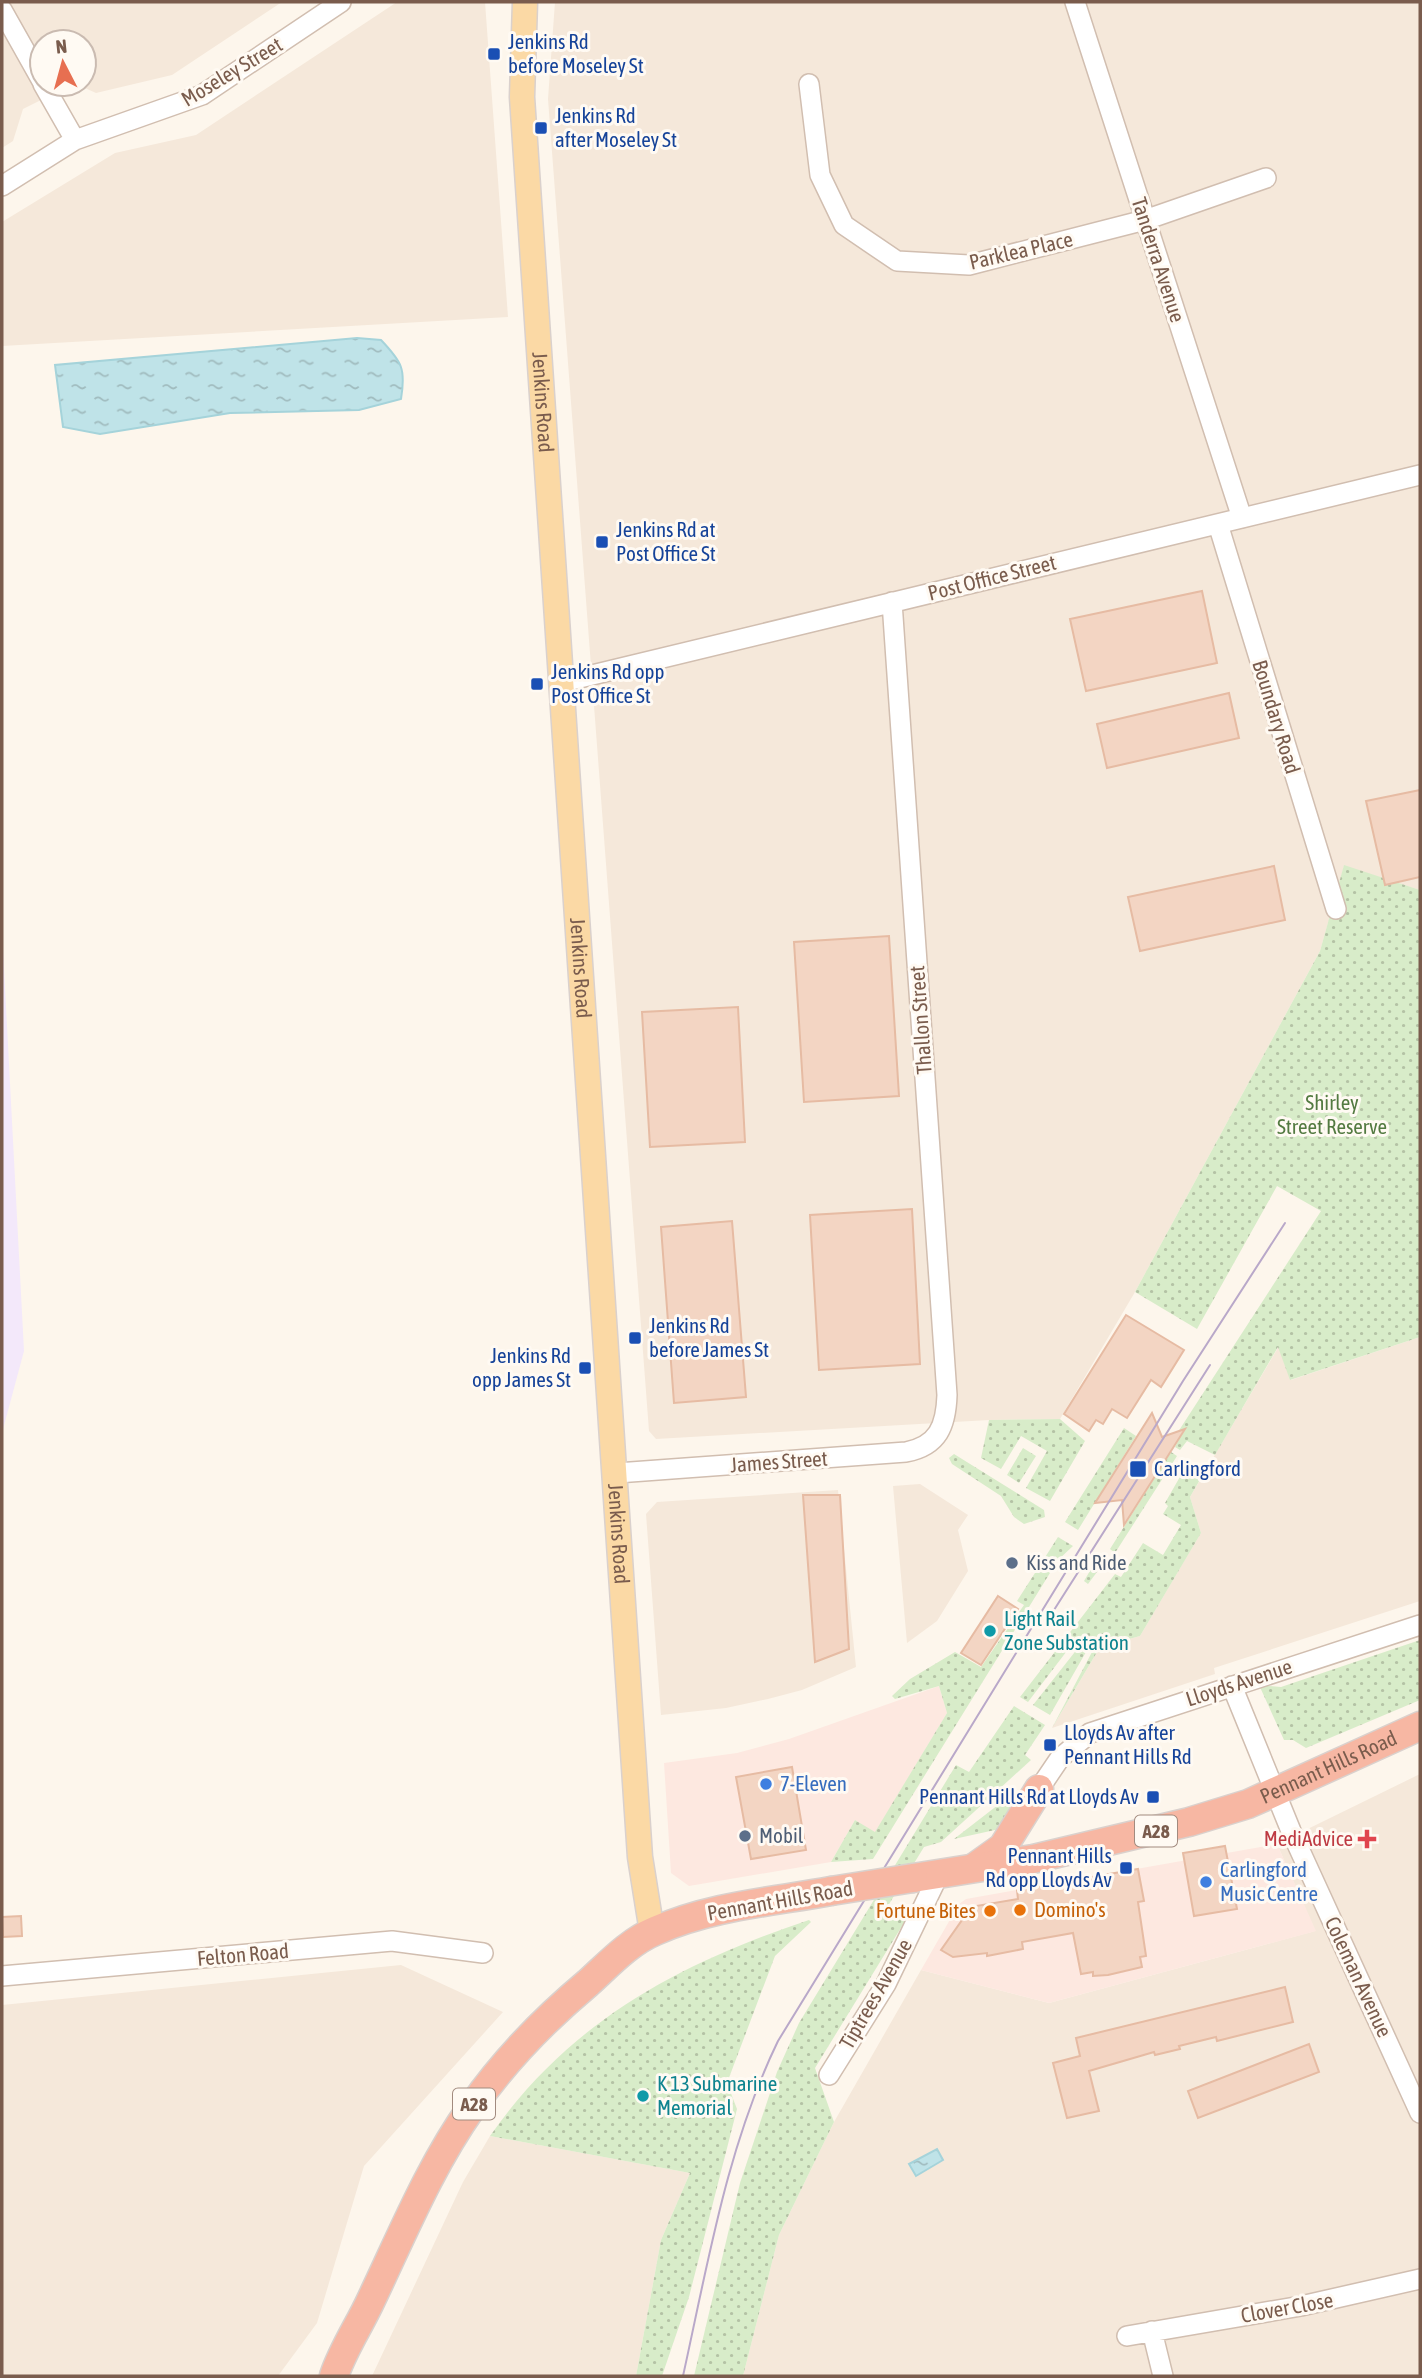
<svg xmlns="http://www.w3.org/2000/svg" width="1422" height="2378" font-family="'Asap Condensed',sans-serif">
<defs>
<pattern id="grass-dots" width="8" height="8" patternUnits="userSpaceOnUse" patternTransform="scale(1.75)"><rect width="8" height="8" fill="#d8ecc9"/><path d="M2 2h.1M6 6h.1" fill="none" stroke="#b4c2a5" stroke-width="1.8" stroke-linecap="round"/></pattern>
<pattern id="water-ripples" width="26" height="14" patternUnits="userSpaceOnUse" patternTransform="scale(1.75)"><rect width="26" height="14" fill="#bfe3e8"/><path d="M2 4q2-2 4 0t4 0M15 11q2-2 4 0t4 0" fill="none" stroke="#a0bbbe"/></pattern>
</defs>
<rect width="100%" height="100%" fill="#fdf6ec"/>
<path fill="#f5e8da" d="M 2,2 L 282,2 L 172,75 L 96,93 L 76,84 L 84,84 L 84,42 L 42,42 L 42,84 L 73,84 L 23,109 L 13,141 L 2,148 Z
M 397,2 L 485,2 L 508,317 L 2,346 L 2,222 L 115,153 L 196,135 Z
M 555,2 L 1420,2 L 1420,890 L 1344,866 L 1320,951 L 1135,1292 L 1060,1419 L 989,1420 L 656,1439 L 649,1431 L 548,99 Z
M 1420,1337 L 1420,1601 L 1214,1668 L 1215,1674 L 1052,1728 L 1100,1647 L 1140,1636 L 1186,1558 L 1201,1533 L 1190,1497 L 1279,1346 L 1291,1380 Z
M 920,1484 L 968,1515 L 958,1530 L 968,1571 L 937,1621 L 907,1643 L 893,1486 Z
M 838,1490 L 856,1667 L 802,1690 L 768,1699 L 726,1708 L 661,1715 L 646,1514 L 657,1502 Z
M 1420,1774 L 1420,2376 L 743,2376 L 779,2235 L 834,2122 L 921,1970 L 1049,2003 L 1315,1931 L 1277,1844 Z
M 401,1965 L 503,2012 L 364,2166 L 317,2323 L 278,2376 L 2,2376 L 2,2005 Z
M 490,2136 L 690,2173 L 661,2240 L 636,2376 L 372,2376 L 463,2182 Z"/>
<path fill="#fde8e0" d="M 939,1686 L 947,1713 L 875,1833 L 855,1820 L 831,1862 L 689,1886 L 671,1873 L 664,1763 L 737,1753 L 789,1739 Z
M 1277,1844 L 1316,1931 L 1049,2003 L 921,1970 L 959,1904 L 966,1899 Z"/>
<path fill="#f3e8fa" d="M 2,930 L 24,1351 L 2,1433 Z"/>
<path fill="url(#grass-dots)" d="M 1344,865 L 1420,890 L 1420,1337 L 1290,1380 L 1278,1347 L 1215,1455 L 1187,1441 L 1180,1450 L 1175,1447 L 1180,1437 L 1176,1435 L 1321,1211 L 1277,1186 L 1197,1329 L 1135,1292 L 1320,951 Z
M 1060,1419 L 1085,1441 L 1050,1501 L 1026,1488 L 1047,1451 L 1021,1436 L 1001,1469 L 981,1458 L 989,1420 Z
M 1124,1428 L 1136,1436 L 1078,1530 L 1065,1522 Z
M 1023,1448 L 1036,1456 L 1019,1483 L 1007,1475 Z
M 1171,1452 L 1177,1456 L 1115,1553 L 1110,1549 Z
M 954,1454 L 1044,1510 L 1045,1517 L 1024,1524 L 1014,1517 L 1001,1496 L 952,1464 L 949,1458 Z
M 1189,1461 L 1205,1471 L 1190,1497 L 1201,1533 L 1140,1636 L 1100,1647 L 1052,1728 L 1092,1652 L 1099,1647 L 1076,1639 L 1028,1702 L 1020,1697 L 1115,1574 L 1121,1577 L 1143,1543 L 1163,1555 L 1181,1525 L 1163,1514 L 1168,1506 L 1165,1503 Z
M 1058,1537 L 1073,1546 L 1058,1560 L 873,1859 L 831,1862 L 855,1820 L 875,1832 L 947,1713 L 939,1686 L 895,1699 L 892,1696 L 910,1679 L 955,1652 L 981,1667 L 1024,1605 L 1017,1601 Z
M 1092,1557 L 1103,1564 L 1088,1584 L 1084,1581 L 1091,1569 Z
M 1420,1640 L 1420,1700 L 1306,1748 L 1293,1740 L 1284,1740 L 1259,1685 L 1281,1687 Z
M 1078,1648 L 1086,1652 L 1050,1715 L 1033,1705 Z
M 1014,1706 L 1045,1725 L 1025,1755 L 1031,1760 L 941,1842 L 924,1847 L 883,1914 L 907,1910 L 910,1913 L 815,2068 L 834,2122 L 779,2235 L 743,2376 L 694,2376 L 740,2183 L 777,2072 L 799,2023 L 956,1765 L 969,1772 Z
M 1016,1791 L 1019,1796 L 1004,1828 L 954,1839 Z
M 809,1920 L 811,1922 L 775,1956 L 727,2083 L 737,2109 L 689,2297 L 662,2376 L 636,2376 L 661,2240 L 690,2173 L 490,2136 C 570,2021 680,1963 809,1920 Z"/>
<path fill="url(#water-ripples)" stroke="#a5d3da" stroke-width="2" d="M 357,338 L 381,340 C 402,362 406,369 401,399 L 359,410 L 230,413 L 100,434 L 63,427 L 55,365 Z
M 937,2149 L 943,2160 L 916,2176 L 909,2164 Z"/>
<path fill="#f3d5c3" stroke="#e6bba3" stroke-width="2" d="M 1202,591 L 1217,663 L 1086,691 L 1070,619 Z
M 1229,693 L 1239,738 L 1107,768 L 1097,724 Z
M 1420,790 L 1420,877 L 1385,885 L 1366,801 Z
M 1274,866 L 1285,920 L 1140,951 L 1128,897 Z
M 889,936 L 899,1096 L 804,1102 L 794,942 Z
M 738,1007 L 745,1142 L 650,1147 L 642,1012 Z
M 912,1209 L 920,1364 L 819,1370 L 810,1215 Z
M 732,1221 L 746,1397 L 674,1403 L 661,1227 Z
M 1126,1315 L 1184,1350 L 1161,1387 L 1151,1380 L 1127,1418 L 1112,1409 L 1103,1424 L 1096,1420 L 1089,1431 L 1064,1414 Z
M 1152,1413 L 1162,1437 L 1185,1429 L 1124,1525 L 1122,1500 L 1095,1503 Z
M 803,1495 L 840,1495 L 849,1649 L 815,1662 Z
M 998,1596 L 1018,1609 L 981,1665 L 961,1653 Z
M 792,1767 L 806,1850 L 751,1859 L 736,1777 Z
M 1225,1846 L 1237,1909 L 1194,1916 L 1183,1853 Z
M 1138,1869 L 1144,1901 L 1138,1902 L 1146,1956 L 1140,1957 L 1142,1967 L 1108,1975 L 1093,1976 L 1093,1972 L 1081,1974 L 1073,1933 L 1022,1942 L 1023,1949 L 987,1956 L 987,1953 L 953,1957 L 941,1950 L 962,1920 L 964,1908 L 1018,1899 L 1017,1890 Z
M 21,1916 L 22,1936 L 3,1937 L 2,1917 Z
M 1285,1987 L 1293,2022 L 1217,2041 L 1216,2037 L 1179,2046 L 1180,2049 L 1155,2055 L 1154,2052 L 1089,2071 L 1099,2111 L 1067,2118 L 1053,2063 L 1080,2056 L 1076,2038 Z
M 1309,2044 L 1319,2072 L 1198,2118 L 1188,2091 Z"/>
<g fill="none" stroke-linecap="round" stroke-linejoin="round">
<g stroke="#d1beb0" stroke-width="22">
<path id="minor" d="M 1075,2 L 1242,518
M 2,10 L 42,81
M 43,84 L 75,140
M 809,84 L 820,175 L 844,225 L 897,261 L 969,265 L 1145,220 L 1266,178
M 2,186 L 75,140 L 202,95 L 341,2
M 1218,524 L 1336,909
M 563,682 L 1420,475
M 617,1473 L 906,1452 C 938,1446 946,1426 947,1395 L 892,602
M 1232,1686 L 1291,1831 L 1420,2113
M 1039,1789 L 1060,1758 L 1090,1733 L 1420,1625
M 2,1976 L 392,1941 L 483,1953
M 829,2075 L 886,1984 L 939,1874
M 1152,2331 L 1163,2376
M 1127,2336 L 1301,2306 L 1420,2279"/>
</g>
<g stroke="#dad1cd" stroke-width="27">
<g id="major">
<path id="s1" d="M 525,2 L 522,97 L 640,1857 L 652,1932"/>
</g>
</g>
<g stroke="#dad1cd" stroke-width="31">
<g id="highway">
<path d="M 975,1867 L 1003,1847 L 1039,1789"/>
<path id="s2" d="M 913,1878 L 1033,1859 L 1189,1822 L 1248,1804 L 1420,1726"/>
<path d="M 334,2376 C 343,2349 359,2326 371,2300 C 402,2235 430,2166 472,2107 C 504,2061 545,2019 588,1983 C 609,1964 629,1942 655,1931 C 711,1906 771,1902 831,1891"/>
</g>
</g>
<use href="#minor" stroke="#fff" stroke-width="19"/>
<use href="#major" stroke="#fbd9a5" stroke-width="24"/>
<use href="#highway" stroke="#f7b7a3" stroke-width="28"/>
<path stroke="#b9a8c9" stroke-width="2" d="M 1054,1610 L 1210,1365
M 683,2376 C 708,2263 727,2146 778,2041 L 1183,1381 L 1285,1223"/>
<g stroke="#dad1cd" stroke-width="31" stroke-linecap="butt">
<path id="highway-bridge" d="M 831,1891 L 913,1878"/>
</g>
<use href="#highway-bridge" stroke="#f7b7a3" stroke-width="28"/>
</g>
<g fill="#1a4fb4" stroke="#fffaf3" stroke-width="2.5">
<rect x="487" y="47" width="14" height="14" rx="3.5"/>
<rect x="534" y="121" width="14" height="14" rx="3.5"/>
<rect x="595" y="535" width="14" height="14" rx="3.5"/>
<rect x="530" y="677" width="14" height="14" rx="3.5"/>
<rect x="628" y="1331" width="14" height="14" rx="3.5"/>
<rect x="578" y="1361" width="14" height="14" rx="3.5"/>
<rect x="1129" y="1460" width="18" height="18" rx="3.5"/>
<rect x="1043" y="1738" width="14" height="14" rx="3.5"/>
<rect x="1146" y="1790" width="14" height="14" rx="3.5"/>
<rect x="1119" y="1861" width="14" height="14" rx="3.5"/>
</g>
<g fill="#5c6f8a" stroke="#fffaf3" stroke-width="2.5">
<circle cx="1012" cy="1563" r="7"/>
<circle cx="745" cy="1836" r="7"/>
</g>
<g fill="#0f9aa8" stroke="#fffaf3" stroke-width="2.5">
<circle cx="990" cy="1631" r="7"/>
<circle cx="643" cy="2096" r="7"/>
</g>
<g fill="#3f7fe0" stroke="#fffaf3" stroke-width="2.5">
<circle cx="766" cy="1784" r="7"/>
<circle cx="1206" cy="1882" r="7"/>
</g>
<path fill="#e0444e" stroke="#fffaf3" stroke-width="2.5" d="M1363.5 1828.5h7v7h7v7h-7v7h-7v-7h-7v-7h7z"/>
<g fill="#e8710a" stroke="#fffaf3" stroke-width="2.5">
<circle cx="1020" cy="1910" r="7"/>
<circle cx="990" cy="1911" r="7"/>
</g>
<g text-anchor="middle" stroke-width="6" stroke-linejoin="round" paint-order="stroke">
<g fill="#fffaf3" stroke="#a28b7f" stroke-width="2">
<rect x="1135" y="1815.5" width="42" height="31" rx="5"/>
<rect x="453" y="2088.5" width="42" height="31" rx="5"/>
</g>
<g font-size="19" font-weight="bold" fill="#7a5c4d">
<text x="1156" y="1838">A28</text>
<text x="474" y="2111">A28</text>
</g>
<g font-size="21" fill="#164399" stroke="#fffaf3" text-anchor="start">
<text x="508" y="49">Jenkins Rd<tspan x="508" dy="24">before Moseley St</tspan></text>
<text x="555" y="123">Jenkins Rd<tspan x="555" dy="24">after Moseley St</tspan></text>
<text x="616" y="537">Jenkins Rd at<tspan x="616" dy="24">Post Office St</tspan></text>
<text x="551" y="679">Jenkins Rd opp<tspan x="551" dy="24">Post Office St</tspan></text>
<text x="649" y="1333">Jenkins Rd<tspan x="649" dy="24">before James St</tspan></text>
<text x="571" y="1363" text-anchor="end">Jenkins Rd<tspan x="571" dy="24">opp James St</tspan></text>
<text x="1154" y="1476">Carlingford</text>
<text x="1064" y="1740">Lloyds Av after<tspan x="1064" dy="24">Pennant Hills Rd</tspan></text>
<text x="1139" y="1804" text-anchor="end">Pennant Hills Rd at Lloyds Av</text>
<text x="1112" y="1863" text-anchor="end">Pennant Hills<tspan x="1112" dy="24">Rd opp Lloyds Av</tspan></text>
</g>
<g font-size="21" fill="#7a5c4d" stroke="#fffaf3">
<text transform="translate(232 72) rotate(-31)" y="7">Moseley Street</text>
<text transform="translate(1021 251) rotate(-13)" y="7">Parklea Place</text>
<text transform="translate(1158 260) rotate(72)" y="7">Tanderra Avenue</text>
<text dy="7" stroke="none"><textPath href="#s1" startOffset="401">Jenkins Road</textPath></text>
<text transform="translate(992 578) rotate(-14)" y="7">Post Office Street</text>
<text transform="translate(1276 717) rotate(73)" y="7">Boundary Road</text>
<text dy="7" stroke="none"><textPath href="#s1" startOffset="968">Jenkins Road</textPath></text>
<text transform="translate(921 1020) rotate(-94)" y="7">Thallon Street</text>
<text transform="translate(779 1462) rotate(-4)" y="7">James Street</text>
<text dy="7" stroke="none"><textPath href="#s1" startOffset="1535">Jenkins Road</textPath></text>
<text transform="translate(1239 1683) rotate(-18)" y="7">Lloyds Avenue</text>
<text dy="7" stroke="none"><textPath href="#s2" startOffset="432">Pennant Hills Road</textPath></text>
<text transform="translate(780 1901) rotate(-10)" y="7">Pennant Hills Road</text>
<text transform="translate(243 1955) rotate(-5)" y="7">Felton Road</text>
<text transform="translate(1358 1977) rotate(65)" y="7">Coleman Avenue</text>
<text transform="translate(876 1994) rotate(-60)" y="7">Tiptrees Avenue</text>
<text transform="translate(1287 2308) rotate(-10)" y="7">Clover Close</text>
</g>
<g font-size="21" fill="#537a41" stroke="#fffaf3">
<text x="1332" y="1110">Shirley<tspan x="1332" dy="24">Street Reserve</tspan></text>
</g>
<g font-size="21" fill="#4e5e75" stroke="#fffaf3" text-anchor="start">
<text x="1026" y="1570">Kiss and Ride</text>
<text x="759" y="1843">Mobil</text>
</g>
<g font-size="21" fill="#0d838f" stroke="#fffaf3" text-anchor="start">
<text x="1004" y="1626">Light Rail<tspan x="1004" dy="24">Zone Substation</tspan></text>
<text x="657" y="2091">K 13 Submarine<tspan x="657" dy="24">Memorial</tspan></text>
</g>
<g font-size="21" fill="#366cbe" stroke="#fffaf3" text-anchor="start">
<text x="780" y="1791">7-Eleven</text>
<text x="1220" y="1877">Carlingford<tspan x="1220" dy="24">Music Centre</tspan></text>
</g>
<g font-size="21" fill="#be3a42" stroke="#fffaf3" text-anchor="end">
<text x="1353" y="1846">MediAdvice</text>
</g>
<g font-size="21" fill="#c56008" stroke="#fffaf3" text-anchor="start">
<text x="1034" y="1917">Domino's</text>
<text x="976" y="1918" text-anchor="end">Fortune Bites</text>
</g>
</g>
<rect width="1422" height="2378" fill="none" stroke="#7a5c4d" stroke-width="7"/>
<g transform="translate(63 63) rotate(354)"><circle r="33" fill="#fffaf3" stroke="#cabbb1" stroke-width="2"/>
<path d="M0-5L12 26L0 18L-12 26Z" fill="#e76f51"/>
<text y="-10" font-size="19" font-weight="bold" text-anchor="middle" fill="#7a5c4d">N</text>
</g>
</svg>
